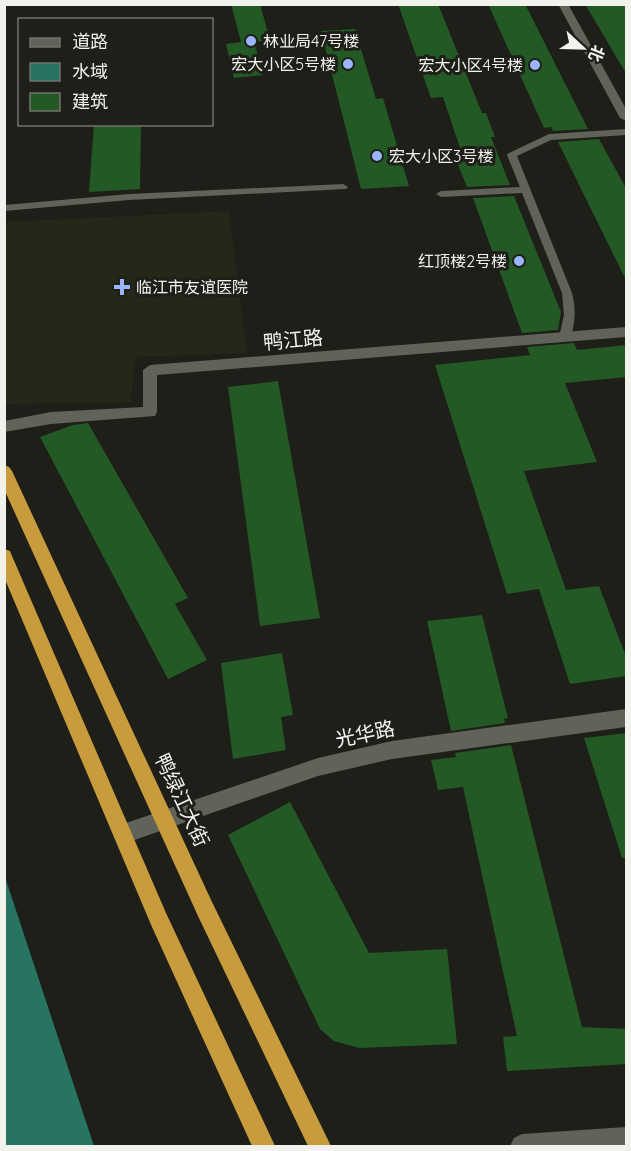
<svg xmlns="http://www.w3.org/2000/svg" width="631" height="1151" font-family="Quicksand,'Noto Sans SC',sans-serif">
<rect width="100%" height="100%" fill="#1e1f18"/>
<path fill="#252719" d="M 229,211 L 247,353 L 135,357 L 131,402 L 5,404 L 5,222 Z"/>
<path fill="#277463" d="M 5,877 L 94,1146 L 5,1146 Z"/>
<path fill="#235925" d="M 231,4 L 260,4 L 270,40 L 254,42 L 263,75 L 234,78 L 226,44 L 241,42 Z
M 398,4 L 438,4 L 482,113 L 486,113 L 495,137 L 491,137 L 510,185 L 467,187 L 454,155 L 462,154 L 443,97 L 431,98 Z
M 488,4 L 525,4 L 588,129 L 553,131 L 551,127 L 544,128 Z
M 585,4 L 627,4 L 627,75 Z
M 355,29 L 376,99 L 383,98 L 409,186 L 361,189 L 321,31 Z
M 94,124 L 141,124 L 140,189 L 89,192 Z
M 599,139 L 627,190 L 627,282 L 558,142 Z
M 514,196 L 561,312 L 558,330 L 522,333 L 473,198 Z
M 574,343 L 577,350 L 627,345 L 627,377 L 565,383 L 597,462 L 524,471 L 566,590 L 599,586 L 627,659 L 627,676 L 570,684 L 539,589 L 507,594 L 435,365 L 530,355 L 527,347 Z
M 278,381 L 320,618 L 260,626 L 228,387 Z
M 88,423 L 188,598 L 175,604 L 207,660 L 168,679 L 40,437 L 73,425 Z
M 482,615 L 508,718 L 504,719 L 505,723 L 451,731 L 427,621 Z
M 282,653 L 293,715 L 281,717 L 286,750 L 233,759 L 221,663 Z
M 627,733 L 627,858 L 622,858 L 584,738 Z
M 511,745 L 582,1027 L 627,1029 L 627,1064 L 507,1071 L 503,1037 L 517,1036 L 463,787 L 438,790 L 431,760 L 456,757 L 455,753 Z
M 290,802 L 369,953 L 447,949 L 457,1044 L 359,1048 L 334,1041 L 320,1029 L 228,835 Z"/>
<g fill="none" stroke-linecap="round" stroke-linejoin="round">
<path fill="#616259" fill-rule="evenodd" d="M 626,129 L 626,135 L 551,140 L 517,156 L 572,293 C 576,309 576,325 569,340 L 561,340 L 559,337 L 564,315 L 562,293 L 522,193 L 441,197 L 436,194 L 441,191 L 520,187 L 507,155 L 509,153 L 549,134 Z
M 343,184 L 348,187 L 346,189 L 129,200 L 4,211 L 4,205 L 129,194 Z"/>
<path fill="#616259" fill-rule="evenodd" d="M 626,327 L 626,337 L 157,375 L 157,412 L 155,416 L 51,424 L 4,432 L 4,421 L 51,412 L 143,407 L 143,370 L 150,365 Z
M 626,709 L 626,727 L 392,759 L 318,776 L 123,844 L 116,841 L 113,834 L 116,827 L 123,824 L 318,758 L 392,741 Z"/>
<path fill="#616259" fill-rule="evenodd" d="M 558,4 L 568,4 L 626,109 L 626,121 L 620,118 Z"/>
<path fill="#616259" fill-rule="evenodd" d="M 626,1127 L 626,1146 L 510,1146 L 514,1138 L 522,1134 Z"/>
<path fill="#c89c3c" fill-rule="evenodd" d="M 4,465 L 9,467 L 12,471 L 212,902 L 331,1146 L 308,1146 L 198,916 L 4,489 Z
M 4,549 L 10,551 L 12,556 L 166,913 L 275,1146 L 252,1146 L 152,927 L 4,577 Z"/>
</g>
<g fill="#9bb5fd" stroke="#1e1f18" stroke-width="2">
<circle cx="251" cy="41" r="6"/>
<circle cx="348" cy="64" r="6"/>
<circle cx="535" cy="65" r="6"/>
<circle cx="377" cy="156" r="6"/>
<circle cx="519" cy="261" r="6"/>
<path d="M119 278h6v6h6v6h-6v6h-6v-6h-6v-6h6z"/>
</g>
<g text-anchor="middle" stroke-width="6" stroke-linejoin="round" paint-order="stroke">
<g font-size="16" fill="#f2f2ed" stroke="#1e1f18" text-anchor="start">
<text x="263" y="47">林业局47号楼</text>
<text x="336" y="70" text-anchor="end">宏大小区5号楼</text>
<text x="523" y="71" text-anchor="end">宏大小区4号楼</text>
<text x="389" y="162">宏大小区3号楼</text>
<text x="507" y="267" text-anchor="end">红顶楼2号楼</text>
<text x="136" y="293">临江市友谊医院</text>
</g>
<g font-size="20" fill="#f2f2ed" stroke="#1e1f18">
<text transform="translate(293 340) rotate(-5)" y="7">鸭江路</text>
<text transform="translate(365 734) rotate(-12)" y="7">光华路</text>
<text transform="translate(182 800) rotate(65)" y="7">鸭绿江大街</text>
</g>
</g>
<rect width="631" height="1151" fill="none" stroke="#f2f2ed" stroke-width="12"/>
<rect x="18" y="18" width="195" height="108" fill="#1e1f18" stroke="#73736d" stroke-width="1.5"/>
<rect x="30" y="38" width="30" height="9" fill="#616259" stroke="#73736d" stroke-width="1.5"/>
<text x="72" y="48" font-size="18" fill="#f2f2ed">道路</text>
<rect x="30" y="63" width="30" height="18" fill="#277463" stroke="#73736d" stroke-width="1.5"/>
<text x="72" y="78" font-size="18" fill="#f2f2ed">水域</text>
<rect x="30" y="93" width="30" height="18" fill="#235925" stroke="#73736d" stroke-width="1.5"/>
<text x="72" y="108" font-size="18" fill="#f2f2ed">建筑</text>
<g transform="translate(583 48) rotate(112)" stroke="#1e1f18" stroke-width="4.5" paint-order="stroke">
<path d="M0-4.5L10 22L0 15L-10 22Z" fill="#f2f2ed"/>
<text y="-9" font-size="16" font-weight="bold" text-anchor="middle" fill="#f2f2ed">北</text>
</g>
</svg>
